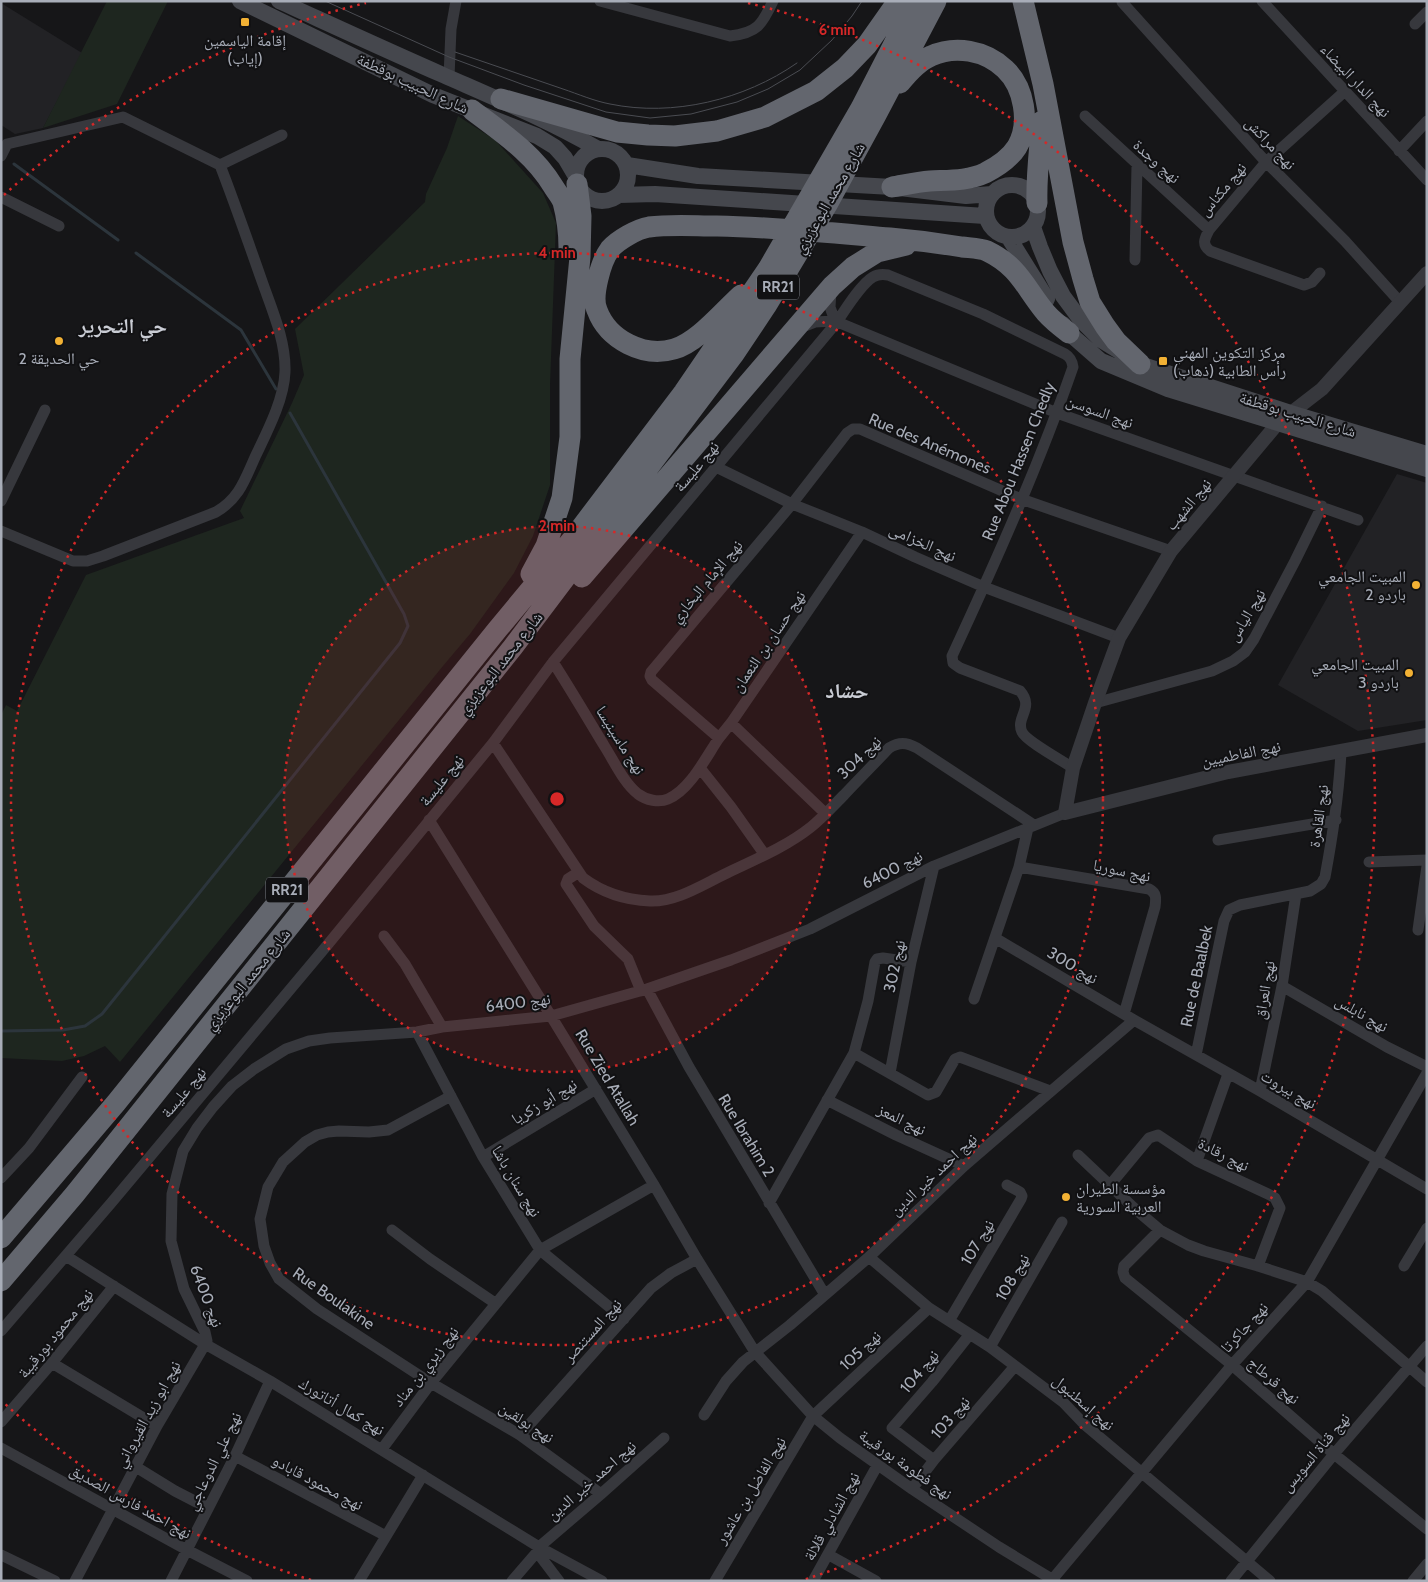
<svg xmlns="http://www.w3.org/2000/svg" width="1428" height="1582" font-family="Cabin,'Noto Naskh Arabic',sans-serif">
<rect width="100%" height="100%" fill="#161618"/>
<path fill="#222225" d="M 1,3 L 82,53 L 43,128 L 15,134 L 1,125 Z
M 1397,474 L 1427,483 L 1427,720 L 1358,731 L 1278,685 Z"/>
<path fill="#1e261f" d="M 107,1 L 168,1 L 117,104 L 43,128 Z
M 458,116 L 495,140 L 543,193 L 556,223 L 550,385 L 550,485 L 533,536 L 514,573 L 470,634 L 443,666 L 120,1062 L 105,1046 L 84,1056 L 62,1061 L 1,1058 L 1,715 L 6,705 L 17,711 L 86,575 L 244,518 L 240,511 L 292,403 L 304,375 L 295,329 L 425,202 L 426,194 L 447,148 Z"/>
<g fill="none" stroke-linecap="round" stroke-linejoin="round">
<path stroke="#2c353c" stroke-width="3" d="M 14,164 L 118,240
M 136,253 L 241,330 L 276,389
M 1,1031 L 63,1030 L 85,1026 L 102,1014 L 400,643 L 408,626 L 404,614 L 290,413"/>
<path stroke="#37383d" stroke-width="11" d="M 600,1 L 730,36 C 757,33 762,25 773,1
M 1262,1 L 1427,180
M 1122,2 L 1266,162 L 1345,241 L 1400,302
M 1415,24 L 1427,12
M 449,77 L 451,29 L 456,1
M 1085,116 L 1209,230
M 1399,151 L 1427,121
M 1,156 L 7,144
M 220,165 L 282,135
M 1,197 L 59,226
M 1135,260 L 1137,165
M 1320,273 L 1312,282 L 1304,285 L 1210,251 C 1201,244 1205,238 1209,230 L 1266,162 L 1344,92
M 831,291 L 830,307 L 835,321
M 802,327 L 815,322 L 835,321 L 1057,413 L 1358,520
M 716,467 L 792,504 L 862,532 L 915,557 L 984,587 L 1119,638
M 1,501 L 45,410
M 1,531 L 73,561 L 87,561 L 103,556 L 216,512 C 240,498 245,479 256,455 C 268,430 284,399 285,372 C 286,342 273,312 263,284 C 249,244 235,204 220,165 L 123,117 L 7,144
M 553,662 C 571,690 588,719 605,747 C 615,763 624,783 638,794 C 646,800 659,803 668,799 C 690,790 706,757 719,738 C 723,733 727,728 731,723 L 862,532
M 1095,703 L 1212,671 L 1233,661 L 1245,652 L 1254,639 L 1295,561 L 1322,506
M 731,723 L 826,814
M 719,738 L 652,680 L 650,676 L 651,672 L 792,504 L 847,433 L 853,429 L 860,429 L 1021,499 L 1171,551
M 493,743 L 583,878 C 603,893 626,900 650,901 C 676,902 702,885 725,874 C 754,860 786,847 811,827 C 823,817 833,806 844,795 C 859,779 874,764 889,748 C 899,742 906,742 917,748 L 1034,825
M 700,768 L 731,807 L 765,855
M 429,820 L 551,1016 L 654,1185 L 697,1259 L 755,1352 L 813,1416 L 840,1438 L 912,1489 L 999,1547 L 1055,1581
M 1218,840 L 1336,820
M 1369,862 L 1427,860
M 1019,867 L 1149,889 C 1157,893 1156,899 1155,907 L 1124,1014
M 579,872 L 568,879 L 566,884 L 594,926 L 628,959 L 641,991
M 1418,930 L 1427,866
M 384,936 L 405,964 L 442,1027
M 995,938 L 1134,1020 L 1260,1091 L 1427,1189
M 1282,986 L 1387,1047 L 1427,1067
M 647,989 L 689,1067 L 825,1295
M 974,999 L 1019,867 L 1028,828
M 417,1032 L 483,1157 L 540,1250 L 624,1319
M 854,1053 L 928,1095 L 936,1092 L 955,1059 L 960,1057 L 1050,1091
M 1196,1055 L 1224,921 L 1229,910 L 1240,905 L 1310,891 L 1321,884 L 1325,877 C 1333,834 1339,795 1341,751
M 890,1073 L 911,962 L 934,866
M 1260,1091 L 1282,986 L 1296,894
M 451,1096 L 388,1130 L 369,1132 L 339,1131 L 328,1132 L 317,1135 L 305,1142 L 283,1162 L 268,1187 L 260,1219 L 264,1246 L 270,1263 L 279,1279 L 317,1309 L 431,1383 L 520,1435 L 601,1494
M 827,1100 L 896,1135 L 964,1166
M 1078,1155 L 1134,1208 L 1160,1230 L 1188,1245 L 1204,1251 L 1258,1266 L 1307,1282 L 1322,1291 L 1427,1382
M 483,1157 L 596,1089
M 1197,1161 L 1228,1074
M 1,1178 L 29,1148 L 82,1077
M 1110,1185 L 1149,1138 L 1158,1135 L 1197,1161 L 1270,1195 L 1275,1198 L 1280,1208 L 1258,1266
M 769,1203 L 854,1053 L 868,1001 L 875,962 L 877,959 L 883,958 L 911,962
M 392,1230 L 430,1259 L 495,1303
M 1160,1230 L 1124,1266 L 1123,1272 L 1125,1278 L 1232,1365 L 1334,1454 L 1427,1529
M 66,1256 L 205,1344 L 270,1381 L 539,1547 L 602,1581
M 869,1257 L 929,1308 L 990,1347 L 1063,1402 L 1084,1424 L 1270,1581
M 1404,1266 L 1427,1228
M 949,1321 L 1021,1199 L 1022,1196 L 1020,1192 L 1007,1185
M 1,1331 L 112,1202 L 329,943 L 493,743 L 553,662 L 837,322 C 845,310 861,284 873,277 C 878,274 883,274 888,275 L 983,314 L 1065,354 C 1070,357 1072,360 1073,367 C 1039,465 996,561 952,656 L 953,663 L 960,668 L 1020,691 C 1035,708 1015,717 1022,732 C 1026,741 1063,761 1073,768
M 990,1347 L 1062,1222
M 52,1363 L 157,1426
M 704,1415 L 726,1381 L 743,1362 L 790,1325 L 869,1257 L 964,1166 L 1134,1020
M 1,1422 L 52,1363 L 114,1286
M 520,1435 L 651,1288 L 671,1273 L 697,1259
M 1,1448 L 187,1550 L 247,1581
M 382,1449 L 431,1383 L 540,1250 L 654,1185
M 235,1456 L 386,1536
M 934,1460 L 892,1428 L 932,1382 L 970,1334
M 136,1467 L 175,1491 L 208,1508
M 912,1489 L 934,1460 L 1015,1366
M 537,1552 L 559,1581
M 1,1555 L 55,1581
M 829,1555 L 876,1581
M 75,1581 L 157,1426 L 207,1341 L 205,1332 L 184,1289 L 171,1241 L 172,1194 L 183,1151 L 197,1128 L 213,1107 L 232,1086 L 254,1069 L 286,1049 L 309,1041 L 330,1038 L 417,1032 L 442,1027 L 551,1016 L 647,989 L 731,960 L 810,929 L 934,866 L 1065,813
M 171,1581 L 235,1456 L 270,1381
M 359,1581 L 423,1475
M 512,1581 L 537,1552 L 539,1547 L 601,1494 L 664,1438
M 715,1581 L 813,1416 L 929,1308
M 813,1581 L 877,1466
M 1051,1581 L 1232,1365 L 1307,1282 L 1427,1073
M 1231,1581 L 1334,1454 L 1427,1346
M 1413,1581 L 1427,1564"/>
<path stroke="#37383d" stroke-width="14" d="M 1427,273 L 1322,389 L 1278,423 L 1171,551 L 1119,638 L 1095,703 L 1073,768 L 1065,813 L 1228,772 L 1427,735"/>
<path stroke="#45474d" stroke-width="16" d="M 240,1 L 433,95 L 537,136 L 555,147 L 565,158 L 575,175
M 279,1 C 334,26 388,51 443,75 C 495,98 548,120 598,149
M576 175a26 26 0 1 1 52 0a26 26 0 1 1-52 0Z
M 627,165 L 698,176 L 892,187 L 966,196 L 992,194
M986 211a26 26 0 1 1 52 0a26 26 0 1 1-52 0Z
M 619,195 L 655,194 L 985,216
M 1033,227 L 1040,247 L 1050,271 L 1063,296 L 1080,319 L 1101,340 L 1140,364 L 1291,413 L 1427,454
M 1009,238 L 1047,299
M 1063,324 L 1069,333 L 1101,361 L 1168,389 L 1427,469"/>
<path stroke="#63666e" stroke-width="21" d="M 1023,1 L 1043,84 L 1073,242 L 1083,279 L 1090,302 L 1105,326 L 1116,341 L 1140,364
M 501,99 L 617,132 L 648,135 L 675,136 L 717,131 L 765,117 L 816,91 L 845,68 L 867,45 L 898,1
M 472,110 C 502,133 533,153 553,186 C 556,191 561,197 563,202 C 567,217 569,233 569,248
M 892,187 C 904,185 917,182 930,181 C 948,180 968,181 985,173 C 997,167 1010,158 1017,147 C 1031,123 1024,87 1005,69 C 985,50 955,45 931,56 C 919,61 908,73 900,83
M 1037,203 C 1036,175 1040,148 1042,121
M 741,295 C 722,312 698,342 674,349 C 644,358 608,340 597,310 C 591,296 601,261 610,249 C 618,240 637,229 649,227 C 671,224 695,226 717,226 C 775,227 833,233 890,238 C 914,240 938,243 962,247 C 970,248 980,248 987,251 C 1020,267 1025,288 1046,313 C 1053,321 1061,327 1069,333
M 531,574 L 546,546 L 562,498 L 570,437 L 570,359 L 580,257 L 581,216 L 577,184
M 582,577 L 832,286 L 853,267 L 877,252 L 906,245
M 1,1238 L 116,1103 L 497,630 L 571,541 L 684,392 L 768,269 L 861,108 L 916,1
M 1,1281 L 75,1194 L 513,647 L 734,354 L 766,306 L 828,203 L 876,115 L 936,1"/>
<path stroke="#4a4c52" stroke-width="1" d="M 325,1 L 449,57 L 524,85 L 606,112 L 650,118 L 691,114 L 737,102 L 768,89 L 800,70 L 832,40 L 852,16 L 862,1
M 455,52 C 491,64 527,77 563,89 C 578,94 594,101 610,104 C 673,117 744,100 797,63"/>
</g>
<circle cx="557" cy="799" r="273" fill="#d62828" fill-opacity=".12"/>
<g fill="none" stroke="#d62828" stroke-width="2.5" stroke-dasharray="2.5 5">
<circle cx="557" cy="799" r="273"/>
<circle cx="557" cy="799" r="546"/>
<path d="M311 1580A819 819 0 0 1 4 1403M4 195A819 819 0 0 1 366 3M748 3A819 819 0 0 1 803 1580"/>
</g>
<g fill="#f2b134" stroke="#111113" stroke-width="2">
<rect x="240" y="17" width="10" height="10" rx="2.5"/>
<circle cx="59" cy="341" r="5"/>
<rect x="1158" y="356" width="10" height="10" rx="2.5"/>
<circle cx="1416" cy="585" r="5"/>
<circle cx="1409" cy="673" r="5"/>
<circle cx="1066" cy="1197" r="5"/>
</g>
<g text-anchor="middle" stroke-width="4" stroke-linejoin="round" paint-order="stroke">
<g fill="#111113" stroke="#7b7e86" stroke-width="1">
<rect x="757" y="274.5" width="42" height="25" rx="4"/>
<rect x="266" y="877.5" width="42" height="25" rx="4"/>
</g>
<g font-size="15" font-weight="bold" fill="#a8adb8">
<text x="778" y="292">RR21</text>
<text x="287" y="895">RR21</text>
</g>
<g font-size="16" fill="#a8adb8" stroke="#111113">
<text x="245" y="46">إقامة الياسمين<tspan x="245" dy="18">(إياب)</tspan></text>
<text x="1173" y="358" text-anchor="start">مركز التكوين المهني<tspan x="1173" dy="18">رأس الطابية (ذهاب)</tspan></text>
<text x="59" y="364">حي الحديقة 2</text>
<text x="1406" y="582" text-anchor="end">المبيت الجامعي<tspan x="1406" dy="18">باردو 2</tspan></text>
<text x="1399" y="670" text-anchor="end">المبيت الجامعي<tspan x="1399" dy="18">باردو 3</tspan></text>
<text x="1076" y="1194" text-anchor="start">مؤسسة الطيران<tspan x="1076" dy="18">العربية السورية</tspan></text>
</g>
<g font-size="16" fill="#a8adb8" stroke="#111113">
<text transform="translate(1356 80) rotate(47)" y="6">نهج الدار البيضاء</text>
<text transform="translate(413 83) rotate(25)" y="6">شارع الحبيب بوقطفة</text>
<text transform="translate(1271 143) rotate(47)" y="6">نهج مراكش</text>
<text transform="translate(1157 161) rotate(42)" y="6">نهج وجدة</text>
<text transform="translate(1222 189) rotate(-50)" y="6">نهج مكناس</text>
<text transform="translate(829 198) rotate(-60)" y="6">شارع محمد البوعزيزي</text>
<text transform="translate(1100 411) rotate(20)" y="6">نهج السوسن</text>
<text transform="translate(1298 414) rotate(17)" y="6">شارع الحبيب بوقطفة</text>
<text transform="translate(930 443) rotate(23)" y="6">Rue des Anémones</text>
<text transform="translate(1018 461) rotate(-68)" y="6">Rue Abou Hassen Chedly</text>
<text transform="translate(696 466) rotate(-50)" y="6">نهج عليسة</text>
<text transform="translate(1188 504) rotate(-50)" y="6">نهج الشهب</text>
<text transform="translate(923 542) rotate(24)" y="6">نهج الخزامى</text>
<text transform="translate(706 581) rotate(-50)" y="6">نهج الإمام البخاري</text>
<text transform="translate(1246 615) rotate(-59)" y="6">نهج الياس</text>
<text transform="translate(768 641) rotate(-56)" y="6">نهج حسان بن النعمان</text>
<text transform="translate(500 663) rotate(-52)" y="6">شارع محمد البوعزيزي</text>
<text transform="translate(621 740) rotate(58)" y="6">نهج ماسينيسا</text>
<text transform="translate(1241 753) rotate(-11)" y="6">نهج الفاطميين</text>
<text transform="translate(859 757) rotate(-44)" y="6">نهج 304</text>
<text transform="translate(441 780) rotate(-51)" y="6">نهج عليسة</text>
<text transform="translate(1318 816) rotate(-82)" y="6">نهج القاهرة</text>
<text transform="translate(892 869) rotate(-27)" y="6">نهج 6400</text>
<text transform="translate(1122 870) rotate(12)" y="6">نهج سوريا</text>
<text transform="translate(1073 965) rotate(31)" y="6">نهج 300</text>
<text transform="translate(894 966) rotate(-78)" y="6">نهج 302</text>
<text transform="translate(1196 976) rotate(-78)" y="6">Rue de Baalbek</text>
<text transform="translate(247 979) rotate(-51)" y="6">شارع محمد البوعزيزي</text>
<text transform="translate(1264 990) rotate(-80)" y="6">نهج العراق</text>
<text transform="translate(518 1002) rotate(-7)" y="6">نهج 6400</text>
<text transform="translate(1362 1013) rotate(30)" y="6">نهج نابلس</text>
<text transform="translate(608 1077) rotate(59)" y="6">Rue Zied Atallah</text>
<text transform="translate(1289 1089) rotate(30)" y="6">نهج بيروت</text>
<text transform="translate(183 1092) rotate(-50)" y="6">نهج عليسة</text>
<text transform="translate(544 1101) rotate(-31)" y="6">نهج أبو زكريا</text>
<text transform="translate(902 1119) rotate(26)" y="6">نهج المعز</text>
<text transform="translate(747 1135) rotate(59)" y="6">Rue Ibrahim 2</text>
<text transform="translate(1224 1154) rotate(27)" y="6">نهج رقادة</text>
<text transform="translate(933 1174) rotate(-43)" y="6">نهج احمد خير الدين</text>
<text transform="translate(517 1181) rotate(59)" y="6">نهج سنان باشا</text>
<text transform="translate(977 1242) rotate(-59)" y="6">نهج 107</text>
<text transform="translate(1012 1277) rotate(-60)" y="6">نهج 108</text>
<text transform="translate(207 1296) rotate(69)" y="6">نهج 6400</text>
<text transform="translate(334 1298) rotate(35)" y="6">Rue Boulakine</text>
<text transform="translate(1244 1327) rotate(-48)" y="6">نهج جاكرتا</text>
<text transform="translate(592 1330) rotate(-48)" y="6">نهج المستنصر</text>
<text transform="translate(55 1333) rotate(-51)" y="6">نهج محمود بورقيبة</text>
<text transform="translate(860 1350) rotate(-43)" y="6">نهج 105</text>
<text transform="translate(425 1366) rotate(-52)" y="6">نهج زيري بن مناد</text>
<text transform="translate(919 1371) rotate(-50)" y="6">نهج 104</text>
<text transform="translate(1274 1380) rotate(41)" y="6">نهج قرطاج</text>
<text transform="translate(1084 1402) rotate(41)" y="6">نهج إسطنبول</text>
<text transform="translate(342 1406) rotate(31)" y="6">نهج كمال أتاتورك</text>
<text transform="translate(147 1414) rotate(-61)" y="6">نهج ابو زيد القيرواني</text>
<text transform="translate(950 1417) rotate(-49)" y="6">نهج 103</text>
<text transform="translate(527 1422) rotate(33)" y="6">نهج بولقين</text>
<text transform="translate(1315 1452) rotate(-50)" y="6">نهج قناة السويس</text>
<text transform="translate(213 1461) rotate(-64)" y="6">نهج علي الدوعاجي</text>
<text transform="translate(906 1464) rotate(35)" y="6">نهج فطومة بورقيبة</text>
<text transform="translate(591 1480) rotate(-41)" y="6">نهج احمد خير الدين</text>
<text transform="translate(318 1482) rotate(28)" y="6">نهج محمود قابادو</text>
<text transform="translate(750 1490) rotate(-59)" y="6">نهج الفاضل بن عاشور</text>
<text transform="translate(131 1501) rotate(29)" y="6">نهج احمد فارس الصديق</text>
<text transform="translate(831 1516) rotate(-61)" y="6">نهج الشادلي قلالة</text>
</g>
<g font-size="21" font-weight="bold" fill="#c9ccd4" stroke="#111113">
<text x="123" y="333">حي التحرير</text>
<text x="847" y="698">حشاد</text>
</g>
</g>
<circle cx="557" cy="799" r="8" fill="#d62828" stroke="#111113" stroke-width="2.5"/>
<g font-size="15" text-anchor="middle" font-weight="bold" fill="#d62828" stroke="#111113" stroke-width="4" stroke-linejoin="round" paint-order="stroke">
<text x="837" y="35">6 min</text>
<text x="557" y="258">4 min</text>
<text x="557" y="531">2 min</text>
</g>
<rect width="1428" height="1582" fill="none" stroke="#a8adb8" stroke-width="5"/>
</svg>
